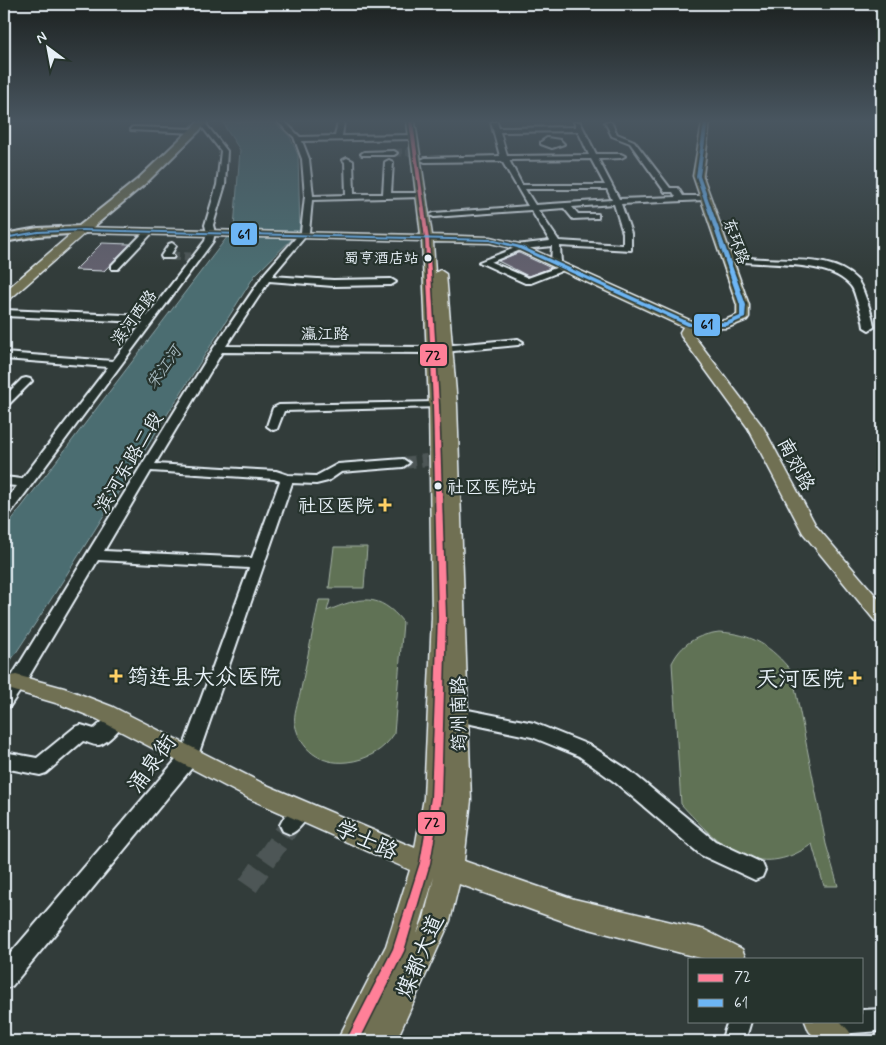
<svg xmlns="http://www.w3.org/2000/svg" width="886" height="1045" font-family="Mynerve,'LXGW WenKai TC',sans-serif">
<rect width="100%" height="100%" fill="#323c3a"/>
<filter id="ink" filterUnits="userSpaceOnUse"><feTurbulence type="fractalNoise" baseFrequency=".02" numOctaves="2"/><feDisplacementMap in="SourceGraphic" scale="10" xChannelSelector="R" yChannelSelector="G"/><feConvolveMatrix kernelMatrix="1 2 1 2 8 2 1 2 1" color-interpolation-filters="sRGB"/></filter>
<g filter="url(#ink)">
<path fill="#617255" stroke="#a4b2a6" d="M 334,547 L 367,547 L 364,588 L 329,588 Z
M 319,600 L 330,600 L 327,611 C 360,597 379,592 403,622 L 394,734 C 384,750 367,760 347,762 C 320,765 300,749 295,724 C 293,715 298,702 300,694 C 306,663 313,631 319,600 Z
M 719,632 C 753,634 771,646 792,672 L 826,844 L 838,886 L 824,886 L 812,844 C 757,883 718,845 681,804 L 672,663 C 682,643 697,635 719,632 Z"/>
<path fill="#4b6d71" stroke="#8aa2a7" d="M 224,122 L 274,122 L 290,137 L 298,155 L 300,231 L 255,275 L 50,601 L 4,671 L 4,530 L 234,228 L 240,150 L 226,129 Z"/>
<path fill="#62616d" stroke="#e8f1f8" d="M 102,243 L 130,244 L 104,271 L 75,270 Z
M 517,253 L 519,253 L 551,268 L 528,276 L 498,261 Z"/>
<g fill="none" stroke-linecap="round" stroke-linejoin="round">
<path stroke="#4d5756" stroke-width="8" stroke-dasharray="8 4" stroke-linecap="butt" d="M 394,153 L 410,152"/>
<path stroke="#4d5756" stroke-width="9" stroke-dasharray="9 5" stroke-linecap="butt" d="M 170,256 L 191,257"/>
<path stroke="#4d5756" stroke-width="12" stroke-dasharray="12 6" stroke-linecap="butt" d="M 403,463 L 427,460"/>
<path stroke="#4d5756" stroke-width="21" stroke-dasharray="21 10" stroke-linecap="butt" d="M 248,886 L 290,825"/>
<g stroke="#e8f1f8" stroke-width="4">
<path id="minor" d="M 202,122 L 205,123 L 227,151 L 225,185 L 213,225 L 215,233 L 213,241 L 9,515 L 4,516 L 4,503 L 17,486 L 4,485 L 4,477 L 22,479 L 108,367 L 4,359 L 4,353 L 113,361 L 143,322 L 4,316 L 4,310 L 147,316 L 205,241 L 207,233 L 205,225 L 217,185 L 221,151 L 200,124 Z
M 278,122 L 285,122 L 300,137 L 335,136 L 338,122 L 344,122 L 342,136 L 413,135 L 416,137 L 413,139 L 302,141 L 309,159 L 313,196 L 346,195 L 345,162 L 343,160 L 347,158 L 353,161 L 354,194 L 383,194 L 385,162 L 389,160 L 393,162 L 391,193 L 422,193 L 426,195 L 422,197 L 312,200 L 309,232 L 272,276 L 333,280 L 391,279 L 396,282 L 391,285 L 333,286 L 269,281 L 226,346 L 432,347 L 518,339 L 523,342 L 518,345 L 432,353 L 222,352 L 155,464 L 276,471 L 288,475 L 316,476 L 338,464 L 403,459 L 409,463 L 403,467 L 341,472 L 328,481 L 316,484 L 292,483 L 195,764 L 12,986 L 4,989 L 4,961 L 181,754 L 249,568 L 98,560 L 22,688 L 10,706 L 4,708 L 4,676 L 12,676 L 213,349 L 265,273 L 301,232 L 305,196 L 302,159 L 294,137 ZM 151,471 L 274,479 L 280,481 L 252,558 L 104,551 Z
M 491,122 L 497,122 L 499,128 L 576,127 L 574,122 L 580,122 L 596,154 L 621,154 L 625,156 L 621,158 L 598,159 L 619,199 L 676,197 L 673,192 L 665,192 L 630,143 L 612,136 L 605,122 L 611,122 L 617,134 L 634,141 L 670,188 L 678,188 L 683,196 L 704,196 L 708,198 L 704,200 L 621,204 L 631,233 L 631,250 L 560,246 L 561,264 L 556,267 L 551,264 L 552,246 L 523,249 L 491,262 L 528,278 L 564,265 L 569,268 L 531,283 L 525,283 L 479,262 L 515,248 L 516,245 L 550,241 L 531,210 L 434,217 L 430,215 L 434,213 L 528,206 L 502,161 L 425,162 L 421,160 L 425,158 L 500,156 ZM 578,131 L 589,155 L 507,156 L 500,132 ZM 591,159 L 605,185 L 522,185 L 509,160 ZM 525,189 L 607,189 L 612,200 L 535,205 ZM 614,204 L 623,233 L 623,245 L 559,241 L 538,210 L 564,208 L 573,219 L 595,218 L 598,218 L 598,214 L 578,214 L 572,207 Z
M 133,127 L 196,129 L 199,131 L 196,133 L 131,130 L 131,128 Z
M 547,138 L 560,140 L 564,144 L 552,148 L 541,144 L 541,142 Z
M 364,152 L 394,151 L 397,153 L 394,155 L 362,155 L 361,154 Z
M 146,230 L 153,232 L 118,269 L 112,269 L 112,265 Z
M 172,243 L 176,246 L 171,254 L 174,256 L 173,258 L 162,258 L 161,256 L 169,244 Z
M 726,254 C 739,256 752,259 764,259 C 794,261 834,256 857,280 C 862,286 864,294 867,301 C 870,310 873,317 874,327 L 869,330 L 864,327 C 863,317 860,310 857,301 C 855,295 854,288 849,284 C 825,258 758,267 723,259 L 722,257 Z
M 26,378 L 30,379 L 32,381 L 8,405 L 4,406 L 4,397 L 22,379 Z
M 436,402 L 442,405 L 440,407 L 284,411 L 277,429 L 273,430 L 267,426 L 273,408 L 279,405 Z
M 458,708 L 534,723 L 591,746 L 630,771 L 715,841 L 762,863 L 765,870 L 762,877 L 755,880 L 701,855 L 616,783 L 579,756 L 532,737 L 452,720 L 449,715 L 452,710 Z
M 117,712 L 123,714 L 126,719 C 122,727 108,743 99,745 C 94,746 88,742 83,741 L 46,773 L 40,775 L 4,768 L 4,752 L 37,758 L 75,727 L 81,725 L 94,729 L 111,714 Z
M 301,801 L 308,804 L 311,810 C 306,820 300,830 290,834 L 283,831 L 280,825 C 285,815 291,805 301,801 Z
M 882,1009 L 882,1031 L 823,1035 L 815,1032 L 812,1024 L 813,1021 L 862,1021 L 862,1010 Z
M 728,1021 L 751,1021 L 745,1041 L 721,1041 Z"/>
</g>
<g stroke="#e8f1f8" stroke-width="3">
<path id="major" d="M 407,122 L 415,122 L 432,235 L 490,237 L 523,245 L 692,321 L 725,320 L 737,315 L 737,305 L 693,176 L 702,122 L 710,122 L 703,176 L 749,305 L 749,317 L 747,320 L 727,328 L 695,329 L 694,336 L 763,427 L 816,526 L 882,603 L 882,623 L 875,621 L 803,533 L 748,428 L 681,336 L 680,332 L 683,327 L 515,249 L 490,243 L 433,242 L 435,273 L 440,270 L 446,274 L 457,405 L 471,800 L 464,861 L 574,899 L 705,930 L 742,949 L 746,959 L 704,959 L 574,925 L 459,884 L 450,921 L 396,1041 L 337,1041 L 386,946 L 410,870 L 248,798 L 97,719 L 59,704 L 8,689 L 5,683 L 8,677 L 16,675 L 64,688 L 113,707 L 264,784 L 415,848 L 424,798 L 432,617 L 429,405 L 422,241 L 85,233 L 8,301 L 4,302 L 4,292 L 78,228 L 82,227 L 421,235 ZM 434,877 L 424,918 L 417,934 Z
M 805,1021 L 840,1021 L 849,1031 L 854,1041 L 818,1041 L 809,1031 Z"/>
</g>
<g stroke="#e8f1f8" stroke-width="4">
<path id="highway" d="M 198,122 L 208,122 L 146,183 L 86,233 L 38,236 L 4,242 L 4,234 L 38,228 L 79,226 L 138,179 Z"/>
</g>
<use href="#minor" fill="#26332d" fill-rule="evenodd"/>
<use href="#major" fill="#706f52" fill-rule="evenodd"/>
<use href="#highway" fill="#706f52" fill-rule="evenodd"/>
<g stroke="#26332d" stroke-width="3">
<path id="bus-1" d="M 409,122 L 413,122 L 429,239 L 439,405 L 446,617 L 441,798 L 430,863 L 404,951 L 359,1041 L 346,1041 L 393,949 L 420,863 L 431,798 L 438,617 L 433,405 L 425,239 Z"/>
</g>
<g stroke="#26332d" stroke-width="3">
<path id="bus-2" d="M 704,122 L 708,122 L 700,176 L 746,305 L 745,318 L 727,326 L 688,326 L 517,248 L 490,241 L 82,231 L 38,233 L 4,239 L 4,237 L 38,231 L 82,229 L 490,239 L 521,246 L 691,323 L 726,322 L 740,316 L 740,305 L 696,176 Z"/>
</g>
<use href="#bus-1" fill="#ff8098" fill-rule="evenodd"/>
<use href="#bus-2" fill="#6db6f5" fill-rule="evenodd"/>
</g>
</g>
<linearGradient id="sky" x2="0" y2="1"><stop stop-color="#1c2120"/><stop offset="0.45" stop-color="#495660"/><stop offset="1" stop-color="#495660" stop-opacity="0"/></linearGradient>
<rect width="886" height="269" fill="url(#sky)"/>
<g fill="#e8f1f8" stroke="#26332d" stroke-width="2">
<circle cx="428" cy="258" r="4.5"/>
<circle cx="438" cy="486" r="4.5"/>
</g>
<g fill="#ffd166" stroke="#26332d" stroke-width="2">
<path d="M382.5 497.5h5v5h5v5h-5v5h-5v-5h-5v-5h5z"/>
<path d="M113.5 668.5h5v5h5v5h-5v5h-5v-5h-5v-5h5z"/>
<path d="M852.5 670.5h5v5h5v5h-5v5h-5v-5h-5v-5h5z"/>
</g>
<g text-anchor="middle" stroke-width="4.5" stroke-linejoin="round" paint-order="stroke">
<g font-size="15" fill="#e8f1f8" stroke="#26332d" text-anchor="end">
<text x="419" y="263">蜀亨酒店站</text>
</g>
<g font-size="16" fill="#e8f1f8" stroke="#26332d">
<text transform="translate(737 241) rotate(70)" y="6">东环路</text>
<text transform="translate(133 317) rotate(-53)" y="6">滨河西路</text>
<text x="325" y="339">瀛江路</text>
</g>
<g font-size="16" font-style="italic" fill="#a9bcc2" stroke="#26332d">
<text transform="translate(163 367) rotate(-55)" y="6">宋江河</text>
</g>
<g font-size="18" fill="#e8f1f8" stroke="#26332d" text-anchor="start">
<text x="447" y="493">社区医院站</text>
</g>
<g font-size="19" fill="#e8f1f8" stroke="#26332d">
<text transform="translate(128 462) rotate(-59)" y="7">滨河东路二段</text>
<text transform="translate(797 464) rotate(62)" y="7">南郊路</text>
<text transform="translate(458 714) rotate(-91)" y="7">筠州南路</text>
</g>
<g font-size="19" fill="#e8f1f8" stroke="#26332d" text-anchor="end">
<text x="374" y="512">社区医院</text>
</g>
<g font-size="22" fill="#e8f1f8" stroke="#26332d" text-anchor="start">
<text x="127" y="684">筠连县大众医院</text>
<text x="844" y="686" text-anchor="end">天河医院</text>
</g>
<g font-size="22" fill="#e8f1f8" stroke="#26332d">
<text transform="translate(151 763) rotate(-54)" y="8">涌泉街</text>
<text transform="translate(367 839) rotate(24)" y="8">学士路</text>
<text transform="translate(419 956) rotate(-67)" y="8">煤都大道</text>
</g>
</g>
<g stroke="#26332d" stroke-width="2">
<rect x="230" y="222" width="28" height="24" rx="5" fill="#6db6f5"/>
<rect x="693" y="313" width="28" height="24" rx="5" fill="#6db6f5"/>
<rect x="419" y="343" width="29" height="24" rx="5" fill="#ff8098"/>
<rect x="417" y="811" width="29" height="24" rx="5" fill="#ff8098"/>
</g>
<g font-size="14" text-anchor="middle" font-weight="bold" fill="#111">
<text x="244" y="239">61</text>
<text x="707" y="329">61</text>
<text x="433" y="360">72</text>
<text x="432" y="827">72</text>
</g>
<rect width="886" height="1045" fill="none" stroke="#26332d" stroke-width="20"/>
<rect x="10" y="10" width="866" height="1025" fill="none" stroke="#e8f1f8" stroke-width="2" filter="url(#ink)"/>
<rect x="688" y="958" width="175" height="65" fill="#26332d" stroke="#747f7e"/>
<rect x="698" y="974" width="25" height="8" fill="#ff8098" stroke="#747f7e"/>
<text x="734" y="982" font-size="15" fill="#e8f1f8">72</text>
<rect x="698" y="999" width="25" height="8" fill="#6db6f5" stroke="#747f7e"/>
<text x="734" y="1008" font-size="15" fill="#e8f1f8">61</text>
<g transform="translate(48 48) rotate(328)" stroke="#26332d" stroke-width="4" paint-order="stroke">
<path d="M0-4L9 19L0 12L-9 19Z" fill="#e8f1f8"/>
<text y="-8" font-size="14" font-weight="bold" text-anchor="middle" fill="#e8f1f8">N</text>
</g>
</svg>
